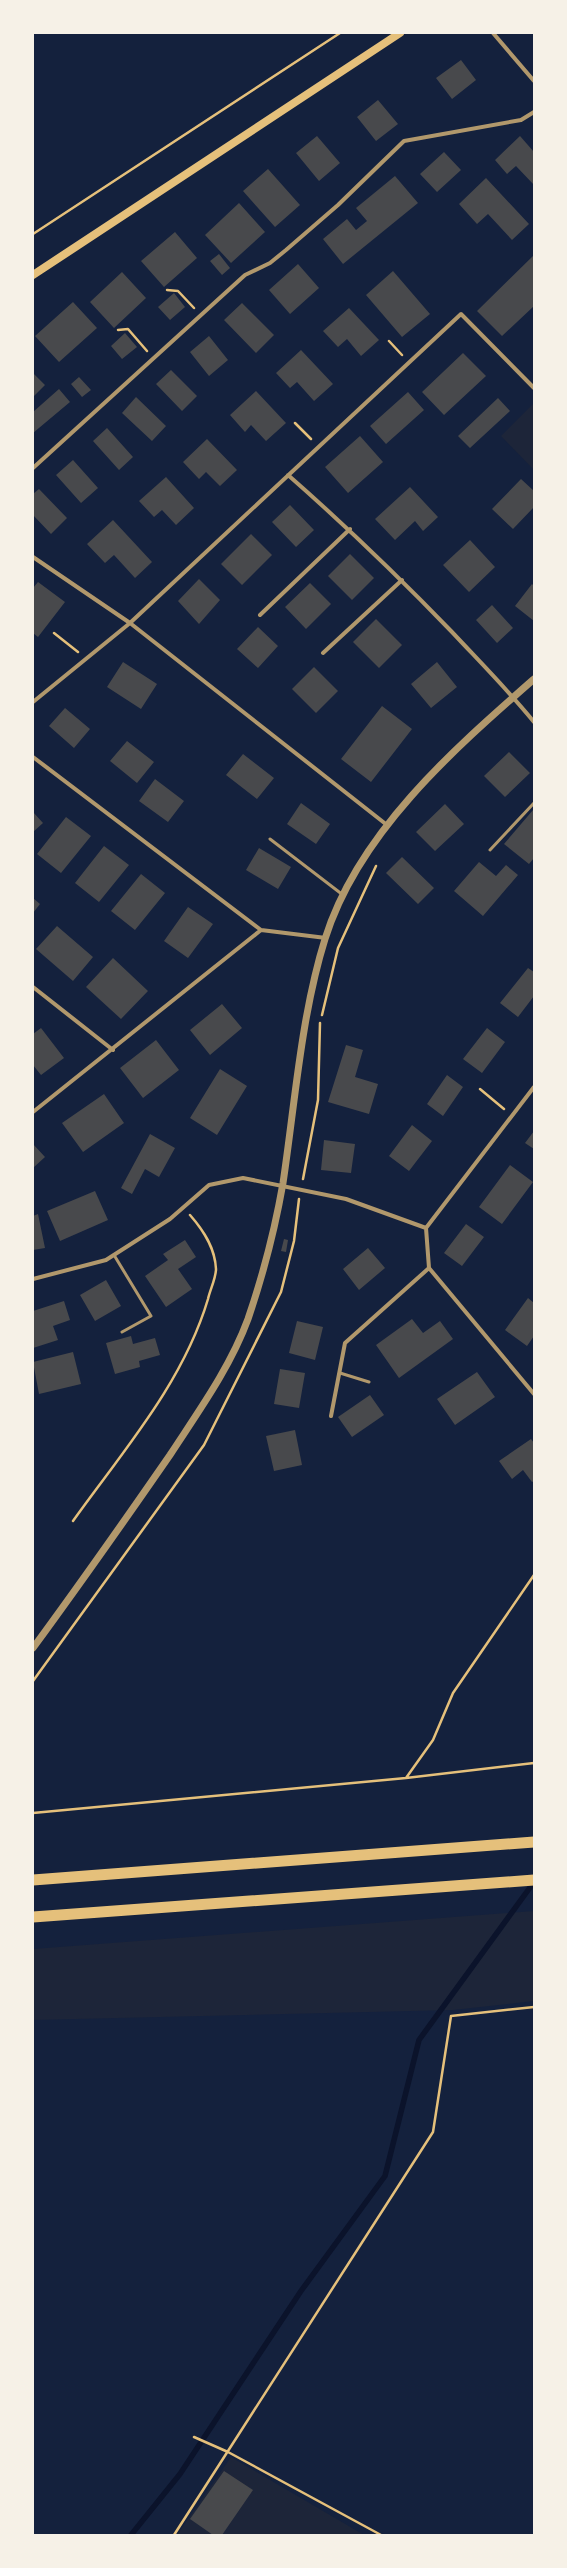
<svg xmlns="http://www.w3.org/2000/svg" width="567" height="2568" font-family="'Public Sans',sans-serif">
<rect width="100%" height="100%" fill="#14213d"/>
<path fill="#1d2539" d="M 533,404 L 534,405 L 534,470 L 501,436 Z
M 534,1911 L 534,2001 L 453,2010 L 33,2020 L 33,1949 Z
M 231,2457 L 364,2535 L 177,2535 Z"/>
<g fill="none" stroke-linecap="round" stroke-linejoin="round">
<path stroke="#0b132b" stroke-width="5.5" d="M 131,2535 L 180,2474 L 301,2291 L 385,2176 L 419,2040 L 534,1882"/>
</g>
<path fill="#48494c" d="M 461,60 L 476,80 L 452,99 L 436,78 Z
M 378,100 L 398,124 L 376,141 L 357,117 Z
M 317,136 L 340,163 L 319,181 L 296,153 Z
M 520,136 L 534,152 L 534,185 L 516,166 L 507,174 L 495,160 Z
M 444,152 L 461,170 L 437,192 L 420,174 Z
M 268,169 L 300,205 L 275,227 L 243,191 Z
M 395,176 L 418,203 L 343,264 L 323,239 L 347,219 L 356,230 L 367,221 L 356,208 Z
M 486,178 L 529,224 L 512,240 L 488,214 L 477,224 L 459,204 Z
M 239,203 L 265,232 L 231,263 L 205,235 Z
M 175,232 L 197,258 L 164,287 L 141,261 Z
M 219,254 L 230,268 L 222,275 L 210,261 Z
M 534,255 L 534,306 L 502,336 L 477,311 Z
M 298,264 L 319,288 L 290,314 L 269,290 Z
M 393,271 L 430,314 L 402,337 L 366,295 Z
M 122,272 L 146,298 L 114,328 L 90,302 Z
M 174,293 L 185,307 L 170,320 L 158,307 Z
M 73,302 L 97,328 L 59,362 L 35,336 Z
M 242,303 L 274,335 L 256,353 L 224,320 Z
M 349,308 L 379,340 L 361,356 L 347,339 L 338,347 L 323,331 Z
M 125,333 L 137,347 L 122,359 L 111,346 Z
M 209,336 L 228,360 L 209,376 L 190,352 Z
M 301,350 L 333,384 L 314,401 L 297,382 L 290,388 L 276,373 Z
M 463,353 L 486,376 L 444,415 L 422,392 Z
M 171,370 L 197,396 L 182,411 L 156,384 Z
M 33,373 L 45,385 L 33,397 Z
M 79,377 L 91,390 L 82,397 L 71,384 Z
M 59,389 L 70,402 L 33,433 L 33,412 Z
M 256,391 L 286,423 L 266,441 L 251,425 L 245,432 L 230,415 Z
M 408,392 L 424,410 L 386,444 L 370,426 Z
M 136,397 L 166,426 L 152,441 L 122,413 Z
M 498,398 L 510,411 L 470,448 L 458,436 Z
M 107,428 L 133,457 L 119,470 L 93,441 Z
M 360,436 L 383,462 L 348,493 L 325,467 Z
M 207,439 L 237,470 L 220,486 L 206,472 L 199,479 L 183,462 Z
M 73,460 L 98,488 L 81,503 L 56,475 Z
M 166,477 L 194,508 L 176,525 L 162,510 L 154,517 L 139,501 Z
M 521,479 L 534,491 L 534,507 L 513,529 L 492,509 Z
M 410,487 L 438,517 L 423,531 L 415,521 L 395,540 L 375,519 Z
M 39,489 L 67,518 L 51,534 L 33,515 L 33,494 Z
M 290,505 L 314,530 L 296,547 L 272,522 Z
M 113,520 L 152,562 L 135,578 L 114,555 L 105,563 L 87,544 Z
M 251,534 L 272,555 L 242,585 L 221,564 Z
M 470,540 L 495,567 L 469,592 L 443,565 Z
M 350,554 L 374,578 L 352,600 L 328,576 Z
M 199,579 L 220,600 L 199,624 L 178,601 Z
M 38,582 L 65,602 L 38,637 L 33,633 L 33,588 Z
M 310,583 L 331,604 L 306,629 L 285,607 Z
M 532,584 L 534,586 L 534,621 L 515,606 Z
M 492,605 L 513,628 L 497,643 L 476,620 Z
M 376,619 L 402,645 L 379,668 L 353,642 Z
M 258,627 L 278,646 L 258,668 L 237,649 Z
M 123,662 L 157,684 L 141,709 L 107,687 Z
M 437,662 L 457,687 L 431,708 L 411,684 Z
M 314,667 L 338,691 L 316,713 L 292,689 Z
M 382,706 L 412,729 L 371,782 L 341,759 Z
M 65,708 L 90,729 L 74,748 L 49,726 Z
M 127,741 L 154,762 L 137,783 L 110,761 Z
M 509,752 L 530,773 L 505,797 L 484,776 Z
M 243,754 L 274,778 L 257,799 L 226,775 Z
M 155,779 L 184,801 L 168,822 L 139,801 Z
M 301,803 L 330,824 L 316,844 L 287,824 Z
M 445,804 L 464,824 L 435,851 L 416,832 Z
M 533,810 L 534,858 L 529,864 L 504,844 Z
M 33,812 L 43,823 L 33,832 Z
M 66,817 L 91,836 L 61,873 L 37,854 Z
M 104,846 L 129,865 L 99,902 L 75,883 Z
M 259,848 L 291,867 L 278,889 L 246,870 Z
M 402,857 L 434,888 L 418,904 L 386,873 Z
M 479,862 L 496,876 L 506,865 L 518,875 L 483,916 L 454,891 Z
M 141,874 L 165,893 L 135,930 L 111,911 Z
M 33,898 L 40,904 L 33,913 Z
M 188,907 L 213,924 L 188,958 L 164,941 Z
M 57,926 L 93,957 L 73,981 L 36,949 Z
M 113,958 L 148,991 L 121,1019 L 86,987 Z
M 528,968 L 534,972 L 534,996 L 518,1017 L 500,1003 Z
M 222,1004 L 242,1028 L 210,1055 L 190,1030 Z
M 41,1028 L 64,1058 L 41,1075 L 33,1065 L 33,1034 Z
M 487,1028 L 505,1042 L 482,1073 L 463,1059 Z
M 156,1040 L 179,1070 L 143,1098 L 120,1068 Z
M 346,1045 L 363,1050 L 355,1077 L 378,1084 L 369,1114 L 328,1102 Z
M 220,1069 L 247,1086 L 217,1135 L 190,1118 Z
M 447,1075 L 463,1087 L 443,1116 L 427,1104 Z
M 104,1094 L 124,1123 L 83,1152 L 62,1123 Z
M 412,1125 L 432,1141 L 409,1171 L 389,1156 Z
M 534,1131 L 534,1149 L 525,1143 Z
M 150,1134 L 175,1148 L 159,1177 L 145,1169 L 132,1194 L 121,1188 Z
M 324,1140 L 355,1144 L 351,1173 L 321,1170 Z
M 33,1144 L 45,1157 L 33,1168 Z
M 510,1165 L 533,1182 L 502,1224 L 479,1207 Z
M 95,1191 L 108,1220 L 60,1241 L 47,1211 Z
M 38,1214 L 45,1248 L 33,1250 L 33,1216 Z
M 466,1224 L 484,1237 L 462,1266 L 444,1253 Z
M 284,1239 L 288,1240 L 286,1252 L 281,1251 Z
M 185,1240 L 196,1257 L 178,1269 L 192,1289 L 166,1307 L 145,1276 L 168,1260 L 163,1254 Z
M 368,1248 L 385,1268 L 359,1290 L 343,1269 Z
M 106,1280 L 121,1306 L 95,1321 L 80,1295 Z
M 528,1298 L 534,1303 L 534,1336 L 527,1346 L 505,1330 Z
M 64,1301 L 70,1320 L 53,1326 L 58,1340 L 33,1348 L 33,1311 Z
M 412,1319 L 423,1333 L 440,1321 L 453,1339 L 399,1378 L 376,1345 Z
M 297,1321 L 323,1327 L 315,1360 L 289,1353 Z
M 131,1336 L 133,1344 L 155,1338 L 160,1355 L 139,1361 L 140,1367 L 115,1374 L 106,1343 Z
M 73,1352 L 81,1384 L 39,1394 L 33,1362 Z
M 280,1369 L 305,1373 L 299,1408 L 274,1404 Z
M 477,1372 L 495,1397 L 455,1425 L 437,1399 Z
M 370,1395 L 384,1415 L 352,1437 L 338,1417 Z
M 295,1430 L 302,1465 L 274,1471 L 266,1436 Z
M 531,1439 L 534,1443 L 534,1481 L 532,1482 L 523,1470 L 512,1479 L 499,1461 Z
M 224,2471 L 253,2490 L 222,2535 L 213,2535 L 190,2519 Z"/>
<g fill="none" stroke-linecap="round" stroke-linejoin="round">
<path stroke="#e5c07b" stroke-width="2.5" d="M 33,234 L 340,33
M 167,290 L 178,291 L 194,308
M 118,330 L 128,329 L 147,351
M 389,341 L 402,355
M 295,423 L 311,439
M 54,633 L 78,652
M 322,1015 L 338,948 L 376,866
M 480,1089 L 504,1109
M 303,1179 L 318,1100 L 320,1023
M 73,1521 C 123,1451 183,1383 208,1299 C 210,1290 216,1278 216,1269 C 215,1248 204,1231 190,1215
M 534,1575 L 453,1693 L 433,1740 L 406,1778 L 534,1763
M 33,1681 L 204,1445 L 281,1292 L 294,1241 L 299,1199
M 33,1813 L 406,1778
M 194,2437 L 228,2452 L 381,2535
M 174,2535 L 433,2132 L 451,2016 L 534,2007"/>
<path stroke="#b1986c" stroke-width="3" d="M 270,839 L 343,895
M 490,850 L 534,803
M 114,1255 L 151,1316 L 122,1332
M 340,1373 L 369,1382"/>
<path stroke="#b1986c" stroke-width="4" d="M 493,33 L 534,81
M 33,468 L 245,275 L 270,263 L 286,250 L 338,205 L 404,141 L 521,120 L 534,112
M 288,475 C 345,525 399,577 452,632 C 480,662 508,690 534,722
M 33,557 L 130,623 L 387,825
M 260,615 L 350,529
M 323,653 L 402,580
M 33,702 L 130,623 L 461,314 L 534,388
M 33,757 L 261,930 L 326,938
M 33,987 L 113,1050
M 33,1112 L 261,930
M 426,1228 L 534,1087
M 33,1279 L 106,1260 L 170,1219 L 209,1185 L 243,1178 L 346,1199 L 426,1228 L 429,1268 L 534,1394
M 331,1416 L 345,1343 L 429,1268"/>
<path stroke="#b1986c" stroke-width="7" d="M 33,1648 C 80,1584 125,1520 170,1455 C 198,1412 230,1368 248,1319 C 263,1275 275,1229 283,1183 C 295,1103 301,1016 325,939 C 358,833 453,750 534,679"/>
<path stroke="#e5c07b" stroke-width="8" d="M 33,275 L 400,33"/>
<path stroke="#e5c07b" stroke-width="11" d="M 33,1880 L 534,1842
M 33,1917 L 534,1880"/>
</g>
<rect width="567" height="2568" fill="none" stroke="#f6f1e7" stroke-width="68"/>
</svg>
